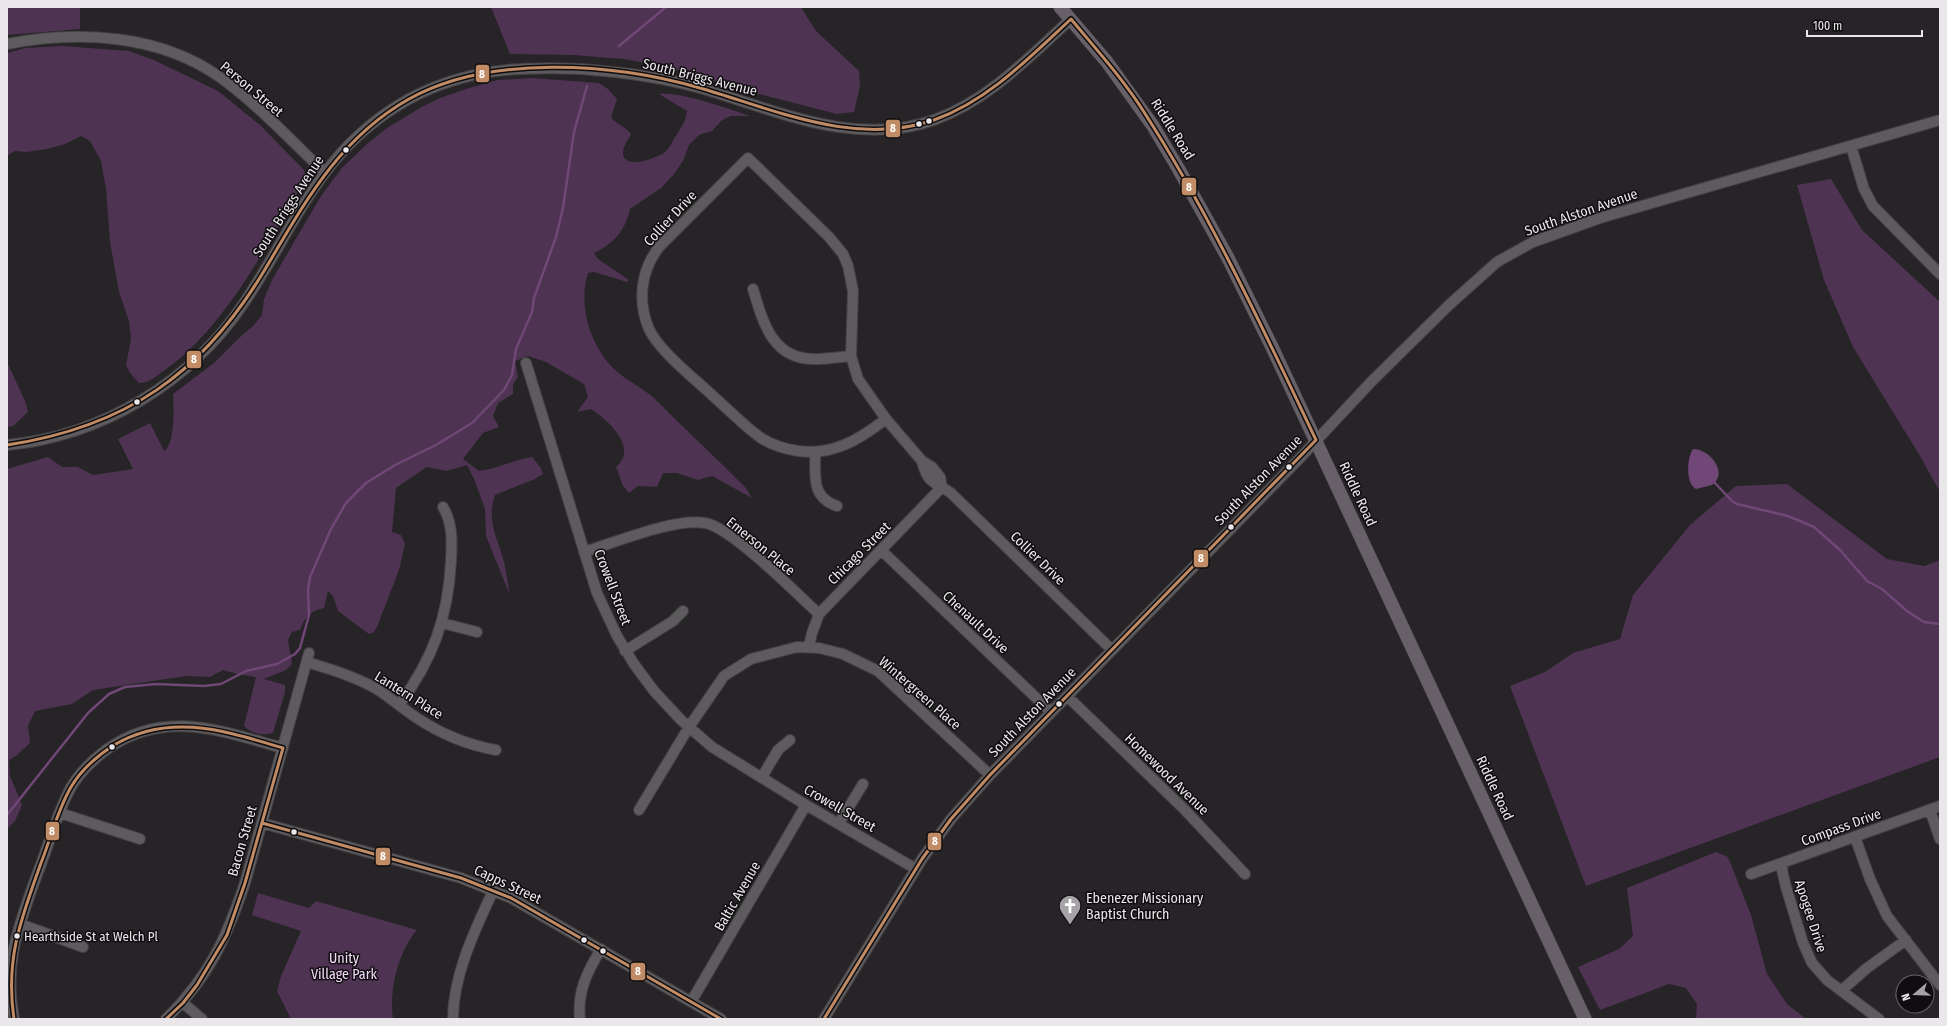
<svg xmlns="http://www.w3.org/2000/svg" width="1947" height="1026" font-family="'Fira Sans Condensed',sans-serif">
<rect width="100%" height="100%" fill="#262426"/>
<path fill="#4e3352" d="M 7,7 L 80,7 L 80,29 L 7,35 Z
M 491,7 L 803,7 L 802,9 L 816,31 L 859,71 L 860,86 L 854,112 L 837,114 L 751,92 L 671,68 L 624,59 L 573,55 L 510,54 Z
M 62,46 L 129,51 L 156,61 L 218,91 L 260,125 L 304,170 L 306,178 C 268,242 227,326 165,370 C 156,376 150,383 139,383 L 130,373 L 126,365 L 131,339 L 129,321 L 119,292 L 110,242 L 106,189 L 101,161 L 90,141 L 81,136 L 65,144 L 47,149 L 27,152 L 15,151 L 7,156 L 7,53 L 25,48 Z
M 532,78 L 599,83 L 608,89 L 617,99 L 611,117 C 616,125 628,127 631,135 C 612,161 630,167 653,158 C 657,156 662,155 665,152 C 670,148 673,140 677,134 C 682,126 686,121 687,111 L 659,94 C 680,91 729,109 750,116 L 731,116 L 722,120 L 712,131 L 699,135 L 689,145 L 683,161 L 674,174 L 661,188 L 630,209 C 626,230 613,244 594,253 L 598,259 L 629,280 L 627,282 L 594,272 L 588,273 C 577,307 592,352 620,374 C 633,384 648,391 659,403 C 688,432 717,459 746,488 L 752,498 L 712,476 L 698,480 L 677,473 L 663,473 L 657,487 L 638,486 L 629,493 L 623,486 L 616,467 C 639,448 608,420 591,409 L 577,412 L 588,397 L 584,384 L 546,362 L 528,356 L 515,361 L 518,377 L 513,384 L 513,394 L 498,403 L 493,416 L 499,427 L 483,433 L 463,459 L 479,471 C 497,469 513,460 532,457 L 541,468 L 543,474 L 535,479 L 495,495 C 486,522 498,538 504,562 C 506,572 508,583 509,593 L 486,536 L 485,509 L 474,479 L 467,465 L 447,471 L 427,467 L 396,488 L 392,532 L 401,535 L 405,544 L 399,570 L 377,627 L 373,633 L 369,634 L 338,611 L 333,596 L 328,591 L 324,608 C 309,612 306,616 300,630 L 292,632 L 288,640 L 292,664 L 286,670 L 264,679 L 285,685 L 285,692 L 273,733 C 264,736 250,733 244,726 L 256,677 L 237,674 L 223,670 L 210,677 L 186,676 L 93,690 L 72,704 L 35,711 L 28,726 L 30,743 L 16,756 L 9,760 L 10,776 L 22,805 L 15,821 L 7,829 L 7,469 L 48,457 L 62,467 L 78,467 L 93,475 L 133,469 L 118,439 L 150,423 L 164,451 C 175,445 174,406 173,394 L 214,363 L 239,338 L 254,325 L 262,315 L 264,299 L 273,278 L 321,196 L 342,168 L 366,145 L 387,128 L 420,108 L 440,98 L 469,88 L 498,80 Z
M 1831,179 L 1862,230 L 1940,302 L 1940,492 L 1920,456 L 1853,347 L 1824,280 L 1797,185 Z
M 7,362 L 25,401 L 28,412 L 13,426 L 7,427 Z
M 1787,484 L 1887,559 L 1924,566 L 1940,560 L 1940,757 L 1586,886 L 1510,686 L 1545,672 L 1573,653 L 1620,639 L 1633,595 L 1690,525 L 1736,486 Z
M 1716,852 L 1728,857 L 1751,915 L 1767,974 L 1787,1004 L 1806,1019 L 1696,1019 L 1697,1004 L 1686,988 L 1669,984 L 1600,1010 L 1578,967 L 1619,949 L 1633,936 L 1627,888 Z
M 258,893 L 309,908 L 316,901 L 417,930 C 398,952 389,990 393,1019 L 291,1019 L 277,991 L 281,976 L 301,931 L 252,915 Z"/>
<path fill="#704777" d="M 1693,449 C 1710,449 1729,473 1712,485 L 1696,489 C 1685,483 1687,458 1693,449 Z
M 1903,989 L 1903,1001 L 1900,1004 L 1895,996 Z"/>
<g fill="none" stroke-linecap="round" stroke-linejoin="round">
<path stroke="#704777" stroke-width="2.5" d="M 619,46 L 666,7
M 1713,481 L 1732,501 L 1737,504 L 1788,516 L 1814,527 L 1840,550 L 1867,581 L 1882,589 L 1907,611 L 1924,622 L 1940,624
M 7,815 L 88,713 L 109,694 L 125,687 L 156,684 L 204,686 L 221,684 L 246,671 L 277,664 L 295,654 L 300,648 L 309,615 L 308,590 L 310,577 L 331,529 L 346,503 L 366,483 L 395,465 L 436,445 L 472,423 L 504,390 L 512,375 L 516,349 L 532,312 L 534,298 L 556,237 L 563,208 L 574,132 L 587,86"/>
<g stroke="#434143" stroke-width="12">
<path id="minor" d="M 7,44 C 78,30 160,34 221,78 C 258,105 291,140 324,172
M 1851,146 L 1864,189 L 1873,206 L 1940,274
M 753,289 C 763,322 772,359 814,359 C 827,359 839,357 851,356
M 526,363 L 597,593 L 617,636 L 634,664 L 654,691 L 681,720 L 712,747 L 806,805 L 916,869
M 886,419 C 860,439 833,456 798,451 C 785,449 772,445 761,438 C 744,426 729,410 713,396 C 695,379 659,351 649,329 C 637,301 641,269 660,246 L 748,158 L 829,237 L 843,254 L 848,266 L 853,291 L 851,356 L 858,379 L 886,419 L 922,461 L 932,467 L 940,477 L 942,487
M 7,445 C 102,436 191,382 244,303 C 297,224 320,148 409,99 C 465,69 519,66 581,69 C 622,72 661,77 700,88 C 776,110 855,148 934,120 C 989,100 1028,58 1071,19
M 815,452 C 816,475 810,497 837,506
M 922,461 C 928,485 934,481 951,493 L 1112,650
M 882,551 L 1051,712
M 584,552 C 617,542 673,518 705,523 C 731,527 797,594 819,614
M 442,623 L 477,632
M 809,646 L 812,633 L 819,614 L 942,487
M 625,651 L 673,621 L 683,611
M 307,662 C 330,669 353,676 375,688 C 390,697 403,709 417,718 C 441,734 468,745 496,750
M 1067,696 L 1184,809 L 1245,874
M 399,705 C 433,659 448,618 451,561 C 452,542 453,524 443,507
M 762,777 L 778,750 L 790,740
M 639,810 L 689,727 L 724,676 L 751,659 L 797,647 L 819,648 L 843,654 L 878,671 L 990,775
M 1930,810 L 1940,839
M 60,813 L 140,839
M 262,823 L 461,878 L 511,898 L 721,1019
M 839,823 L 863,784
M 1855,837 L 1870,879 L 1887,916 L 1940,985
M 1783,863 L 1782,870 L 1786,887 L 1803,943 L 1812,963 L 1827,980 L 1879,1019
M 1751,874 L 1940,806
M 20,924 L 83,947
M 1842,990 L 1867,968 L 1906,940
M 691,1002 L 806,805
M 183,1003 L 202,1019
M 14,1019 C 3,962 19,925 38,872 C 48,847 55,820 67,795 C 75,777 90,762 106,750 C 164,708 221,731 283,748
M 166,1019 C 209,977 226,939 245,883 L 309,653
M 453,1019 C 453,975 475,930 493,891
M 580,1019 C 577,992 587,972 601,949
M 824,1019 L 922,859 L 951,819 L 990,775 L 1300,458 L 1371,382 L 1449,305 L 1497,262 L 1533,242 L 1600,218 L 1940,120"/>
</g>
<g stroke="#434143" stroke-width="14">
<path id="major" d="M 1060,7 L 1107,62 L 1153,126 L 1178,168 L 1228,258 L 1272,347 L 1585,1019"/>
</g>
<use href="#minor" stroke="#5d5b5d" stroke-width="10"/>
<use href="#major" stroke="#676068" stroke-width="13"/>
<g stroke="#0f0d0f" stroke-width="6">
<path id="bus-1" d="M 7,445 C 126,427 202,374 264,271 C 304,204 338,139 409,99 C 489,54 614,63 700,88 C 776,110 855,147 934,120 C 988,101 1030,57 1071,19 C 1096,49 1123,79 1144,112 C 1211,216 1263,329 1316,440 L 990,775 L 951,819 L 922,859 L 824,1019
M 262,823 L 461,878 L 511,898 L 721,1019
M 14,1019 C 5,959 21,919 41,863 C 51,838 57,811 71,787 C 81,770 97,756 114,745 C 170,712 225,731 283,748 L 245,883 L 227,935 L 197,985 L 183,1003 L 166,1019"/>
</g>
<use href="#bus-1" stroke="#c18c65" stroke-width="3"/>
</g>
<defs>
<g id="church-pin" transform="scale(1.15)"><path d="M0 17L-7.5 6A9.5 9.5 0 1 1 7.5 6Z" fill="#a5a3a5" stroke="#0f0d0f"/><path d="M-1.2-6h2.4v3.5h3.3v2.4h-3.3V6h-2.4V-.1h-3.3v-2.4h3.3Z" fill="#fff"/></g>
</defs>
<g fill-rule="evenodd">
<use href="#church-pin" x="1070" y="906"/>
</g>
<g fill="#eae7ea" stroke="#0f0d0f" stroke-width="1.5">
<circle cx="929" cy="121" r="3.5"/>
<circle cx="919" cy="124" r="3.5"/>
<circle cx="346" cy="150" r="3.5"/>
<circle cx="137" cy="402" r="3.5"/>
<circle cx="1289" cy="467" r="3.5"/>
<circle cx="1231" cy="527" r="3.5"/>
<circle cx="1059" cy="704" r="3.5"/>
<circle cx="112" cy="747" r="3.5"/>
<circle cx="294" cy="832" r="3.5"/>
<circle cx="17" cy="936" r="3.5"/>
<circle cx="584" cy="940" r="3.5"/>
<circle cx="603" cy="951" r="3.5"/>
</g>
<g text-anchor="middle" stroke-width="3" stroke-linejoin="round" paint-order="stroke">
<g font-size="13" fill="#eae7ea" stroke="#0f0d0f" text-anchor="start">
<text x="24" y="941">Hearthside St at Welch Pl</text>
</g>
<g font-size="14" fill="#eae7ea" stroke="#0f0d0f">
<text transform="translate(700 77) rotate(14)" y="5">South Briggs Avenue</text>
<text transform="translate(252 89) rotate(40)" y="5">Person Street</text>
<text transform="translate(1173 129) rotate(58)" y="5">Riddle Road</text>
<text transform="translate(288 206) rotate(-57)" y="5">South Briggs Avenue</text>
<text transform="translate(1581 212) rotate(-19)" y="5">South Alston Avenue</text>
<text transform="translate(670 218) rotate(-47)" y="5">Collier Drive</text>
<text transform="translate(1258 480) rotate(-46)" y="5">South Alston Avenue</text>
<text transform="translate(1358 494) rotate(65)" y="5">Riddle Road</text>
<text transform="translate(761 546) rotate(39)" y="5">Emerson Place</text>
<text transform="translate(859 553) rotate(-45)" y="5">Chicago Street</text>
<text transform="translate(1038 558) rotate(44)" y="5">Collier Drive</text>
<text transform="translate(613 587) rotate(69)" y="5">Crowell Street</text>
<text transform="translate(976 622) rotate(43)" y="5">Chenault Drive</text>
<text transform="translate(920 693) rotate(41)" y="5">Wintergreen Place</text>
<text transform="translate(409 695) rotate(32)" y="5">Lantern Place</text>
<text transform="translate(1032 712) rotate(-46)" y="5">South Alston Avenue</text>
<text transform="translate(1167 774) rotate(44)" y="5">Homewood Avenue</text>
<text transform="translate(1495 788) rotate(65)" y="5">Riddle Road</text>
<text transform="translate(840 808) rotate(30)" y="5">Crowell Street</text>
<text transform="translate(1841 827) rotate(-20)" y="5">Compass Drive</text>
<text transform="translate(242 841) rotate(-74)" y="5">Bacon Street</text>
<text transform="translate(508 884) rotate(25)" y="5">Capps Street</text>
<text transform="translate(737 896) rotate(-60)" y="5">Baltic Avenue</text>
<text transform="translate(1811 916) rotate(72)" y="5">Apogee Drive</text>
</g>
<g font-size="14" fill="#eae7ea" stroke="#0f0d0f" text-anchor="start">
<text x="1086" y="903">Ebenezer Missionary<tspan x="1086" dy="16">Baptist Church</tspan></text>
</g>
<g font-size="14" fill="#f3d9f8" stroke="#0f0d0f">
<text x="344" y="963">Unity<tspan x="344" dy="16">Village Park</tspan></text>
</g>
</g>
<g stroke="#0f0d0f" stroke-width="1.5">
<rect x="475" y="64" width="15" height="19" rx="4" fill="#c18c65"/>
<rect x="885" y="119" width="16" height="19" rx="4" fill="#c18c65"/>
<rect x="1181" y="177" width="16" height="19" rx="4" fill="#c18c65"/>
<rect x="186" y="350" width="16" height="19" rx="4" fill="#c18c65"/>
<rect x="1193" y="549" width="16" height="19" rx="4" fill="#c18c65"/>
<rect x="45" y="821" width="15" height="20" rx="4" fill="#c18c65"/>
<rect x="927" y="832" width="15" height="19" rx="4" fill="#c18c65"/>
<rect x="375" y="847" width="16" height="19" rx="4" fill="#c18c65"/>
<rect x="630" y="962" width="16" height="19" rx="4" fill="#c18c65"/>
</g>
<g font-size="11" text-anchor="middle" font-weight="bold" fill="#fff">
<text x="482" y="78">8</text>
<text x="893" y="132">8</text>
<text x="1189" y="191">8</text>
<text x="194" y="363">8</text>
<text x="1201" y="562">8</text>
<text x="52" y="835">8</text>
<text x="935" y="845">8</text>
<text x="383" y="860">8</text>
<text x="638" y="975">8</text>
</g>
<rect width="1947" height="1026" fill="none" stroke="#eae7ea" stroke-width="16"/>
<g transform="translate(1915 994) rotate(251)"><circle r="19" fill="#0f0d0f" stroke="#676467"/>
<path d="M0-3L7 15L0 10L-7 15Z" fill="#a5a3a5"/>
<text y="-6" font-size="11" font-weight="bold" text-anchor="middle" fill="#eae7ea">N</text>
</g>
<path d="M1807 30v6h115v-6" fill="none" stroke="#eae7ea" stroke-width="2"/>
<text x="1813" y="30" font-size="12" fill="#eae7ea" stroke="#0f0d0f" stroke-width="3" paint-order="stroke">100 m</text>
</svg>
